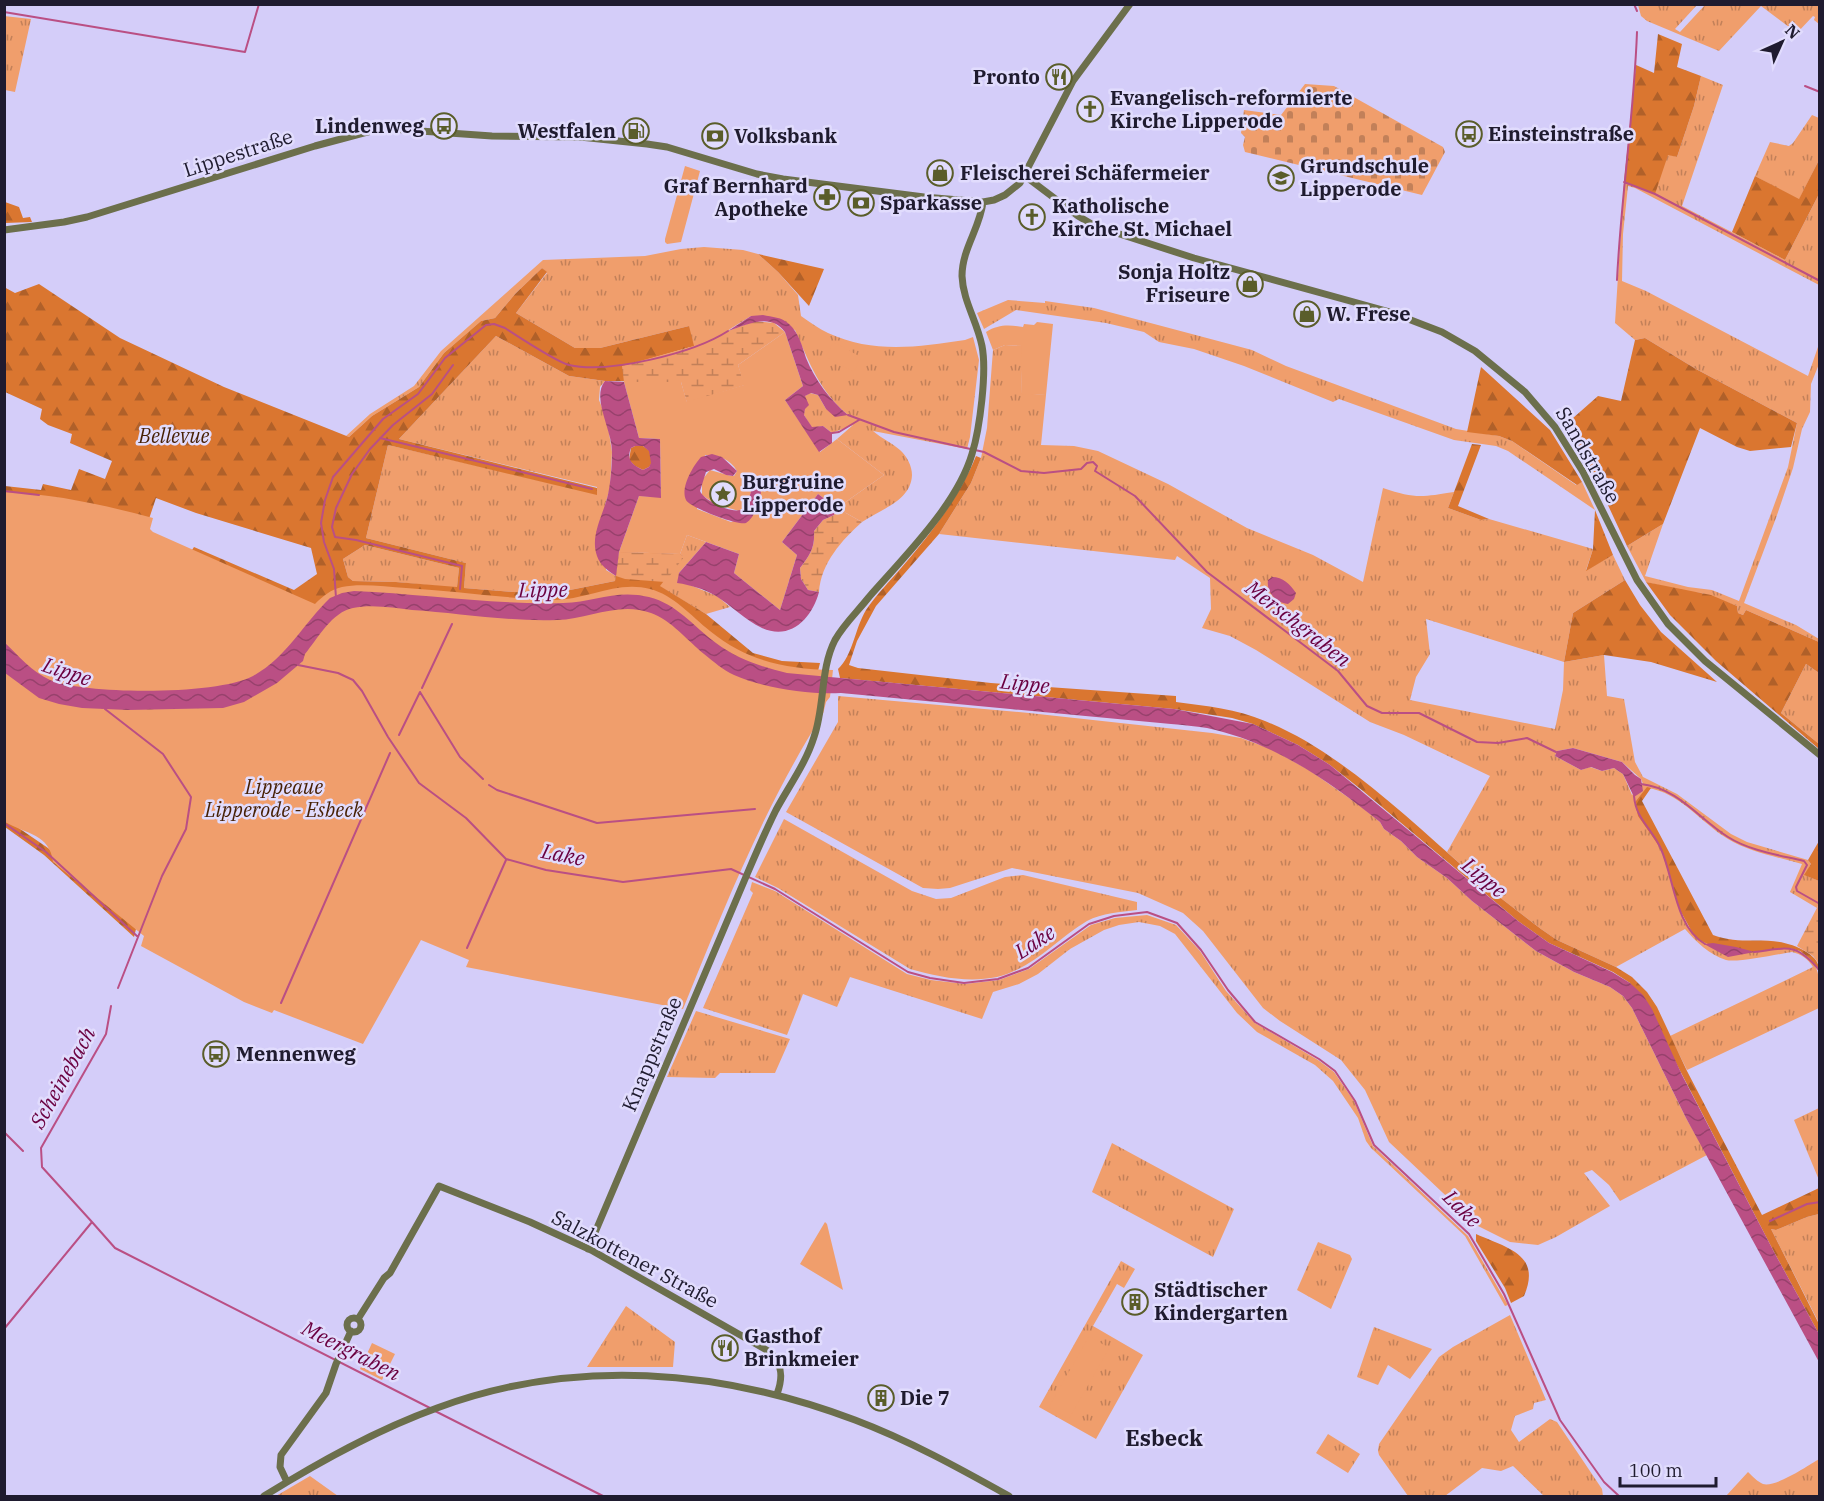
<svg xmlns="http://www.w3.org/2000/svg" width="1824" height="1501" font-family="'IBM Plex Serif',serif">
<defs>
<pattern id="grass-tufts" width="24" height="20" patternUnits="userSpaceOnUse" patternTransform="scale(1.5)"><rect width="24" height="20" fill="#f09e6c"/><path d="M3 7l-1-3M5 7V3M7 7l1-3M15 17l-1-3M17 17v-4M19 17l1-3" fill="none" stroke="#c28059"/></pattern>
<pattern id="forest-firs" width="22" height="20" patternUnits="userSpaceOnUse" patternTransform="scale(1.5)"><rect width="22" height="20" fill="#da7630"/><path d="M5 1l3.5 6h-7zM16 11l3.5 6h-7z" fill="#b06029"/></pattern>
<pattern id="wetland-marsh" width="20" height="14" patternUnits="userSpaceOnUse" patternTransform="scale(1.5)"><rect width="20" height="14" fill="#f09e6c"/><path d="M1 5h8M5 5V1M11 12h8M15 12V8" fill="none" stroke="#c28059"/></pattern>
<pattern id="cemetery-stones" width="16" height="16" patternUnits="userSpaceOnUse" patternTransform="scale(1.5)"><rect width="16" height="16" fill="#f09e6c"/><path d="M2 7V4a2 2 0 0 1 4 0v3zM10 15v-3a2 2 0 0 1 4 0v3z" fill="#c28059"/></pattern>
<pattern id="water-waves" width="16" height="10" patternUnits="userSpaceOnUse" patternTransform="scale(1.5)"><rect width="16" height="10" fill="#ba4f84"/><path d="M0 5q4-4 8 0t8 0" fill="none" stroke="#97416c"/></pattern>
</defs>
<rect width="100%" height="100%" fill="#d4cdf9"/>
<path fill="url(#grass-tufts)" fill-rule="evenodd" d="M 1638,5 L 1697,5 L 1675,29 L 1680,32 L 1705,5 L 1819,5 L 1819,24 L 1814,20 L 1815,17 L 1813,16 L 1797,33 L 1761,6 L 1719,51 L 1647,21 L 1641,16 Z
M 4,16 L 31,19 L 15,92 L 5,90 Z
M 1701,76 L 1723,85 L 1682,206 L 1785,260 L 1819,194 L 1819,285 L 1635,188 L 1628,186 L 1623,234 L 1622,281 L 1646,291 L 1808,376 L 1819,344 L 1819,364 L 1811,384 L 1810,412 L 1802,429 L 1793,468 L 1776,518 L 1744,603 L 1796,625 L 1819,639 L 1819,642 L 1746,610 L 1743,615 L 1738,613 L 1737,606 L 1702,593 L 1687,592 L 1646,582 L 1627,546 L 1663,524 L 1645,576 L 1688,587 L 1712,590 L 1739,601 L 1788,467 L 1797,423 L 1696,369 L 1645,338 L 1635,340 L 1615,323 L 1624,182 L 1631,184 L 1668,154 L 1677,157 L 1694,106 Z
M 1812,115 L 1819,118 L 1819,160 L 1799,200 L 1755,176 L 1770,142 L 1789,146 L 1793,143 Z
M 704,247 L 743,250 L 758,254 L 778,272 L 798,295 L 801,316 C 810,322 819,329 828,333 C 873,354 918,347 965,340 L 973,337 L 979,360 L 970,437 L 967,449 L 873,431 C 881,438 892,443 900,450 C 907,456 912,466 912,475 C 911,501 881,509 862,522 L 837,508 L 884,475 L 837,439 L 853,425 L 832,433 L 823,426 L 812,428 L 804,415 L 805,396 L 810,393 L 818,395 L 826,409 L 848,415 C 820,392 809,362 795,330 L 751,316 L 730,329 L 690,368 L 689,326 L 600,348 L 575,348 L 516,313 L 547,273 L 542,268 L 515,294 L 495,318 L 481,321 L 444,353 L 419,387 L 372,416 L 349,437 L 346,436 L 370,414 L 414,386 L 441,351 L 543,260 L 645,256 L 681,249 Z
M 1008,300 L 1045,303 L 1045,301 L 1094,308 L 1252,350 L 1286,366 L 1456,429 L 1499,436 L 1512,441 L 1576,485 L 1582,482 L 1595,510 L 1508,451 L 1496,446 L 1454,440 L 1339,399 L 1333,402 L 1244,366 L 1194,349 L 1159,342 L 1144,332 L 1106,323 L 1016,310 L 984,329 L 977,313 Z
M 496,336 L 569,376 L 605,381 L 600,387 L 599,400 L 607,420 L 612,452 L 610,488 L 605,505 L 606,570 L 616,576 L 615,581 L 555,593 L 513,592 L 464,588 L 466,563 L 366,538 L 388,445 L 597,494 L 597,487 L 399,439 Z
M 1005,345 L 1023,346 L 1021,393 L 1046,395 L 1041,445 L 1074,446 L 1098,451 L 1168,484 L 1247,528 L 1313,555 L 1363,582 L 1383,488 C 1415,499 1422,497 1454,492 L 1448,508 L 1481,520 L 1489,519 L 1593,549 L 1586,570 L 1613,555 L 1625,580 L 1573,613 L 1564,662 L 1604,655 L 1607,696 L 1624,699 L 1635,762 L 1643,777 L 1677,794 L 1731,834 L 1747,842 L 1808,860 L 1811,864 L 1805,875 L 1819,881 L 1819,904 L 1817,908 L 1790,892 L 1802,864 C 1778,857 1749,852 1728,839 C 1701,823 1680,792 1647,788 L 1635,802 C 1641,825 1654,832 1661,850 C 1673,880 1676,916 1699,940 L 1789,948 C 1824,960 1819,976 1819,1008 L 1687,1070 L 1670,1036 L 1813,967 C 1808,959 1801,954 1792,952 C 1778,954 1737,963 1726,960 C 1710,955 1695,941 1685,929 L 1616,967 L 1557,940 L 1541,929 L 1489,889 L 1481,878 L 1467,870 L 1447,852 L 1490,776 L 1404,735 L 1370,722 L 1256,650 L 1230,636 L 1202,628 L 1211,609 L 1210,578 L 1177,556 L 1175,560 L 939,534 L 971,483 L 981,458 L 987,428 L 993,350 ZM 1426,619 L 1564,662 L 1563,690 L 1555,729 L 1410,700 L 1416,677 L 1430,654 ZM 1573,748 L 1622,762 L 1641,779 L 1643,784 L 1632,795 L 1623,774 L 1614,768 L 1602,771 L 1590,767 L 1581,770 L 1555,756 L 1557,751 Z
M 687,535 L 706,542 L 679,573 L 690,585 L 717,596 L 730,607 L 706,614 L 659,586 L 683,556 L 680,554 Z
M 365,545 L 459,568 L 457,588 L 396,582 L 353,581 L 348,577 L 343,559 Z
M 1806,664 L 1819,673 L 1819,744 L 1781,713 Z
M 838,696 L 1029,713 L 1212,733 L 1241,738 L 1271,749 L 1309,770 L 1359,805 L 1380,822 L 1384,829 L 1401,841 L 1417,857 L 1447,878 L 1472,901 L 1536,951 L 1574,972 L 1610,987 L 1623,996 L 1632,1008 L 1686,1118 L 1707,1155 L 1620,1201 L 1609,1185 L 1592,1170 L 1584,1173 L 1610,1206 L 1556,1237 L 1538,1245 L 1510,1242 L 1478,1226 L 1389,1142 L 1365,1090 L 1341,1060 L 1280,1021 L 1263,1008 L 1203,931 L 1183,913 L 1138,893 L 1012,868 L 950,888 L 938,889 L 923,888 L 786,812 L 838,722 Z
M 784,819 L 912,891 L 936,899 L 951,898 L 1005,877 L 1023,875 L 1137,902 L 1137,910 C 1121,912 1102,913 1087,921 C 1057,939 1032,969 997,977 C 968,983 938,977 910,969 L 778,888 L 755,877 Z
M 752,882 L 775,891 L 907,974 L 931,980 L 965,984 L 999,980 L 1029,969 L 1091,925 L 1115,918 L 1147,915 L 1176,925 L 1200,951 L 1226,991 L 1255,1023 L 1318,1060 L 1334,1072 L 1354,1101 L 1373,1146 L 1468,1236 L 1508,1305 L 1505,1306 L 1465,1236 L 1371,1148 L 1366,1141 L 1358,1118 L 1333,1081 L 1315,1065 L 1257,1032 L 1237,1013 L 1175,934 L 1160,926 L 1139,922 L 1119,925 L 1104,930 L 1070,949 L 1038,974 L 1019,984 L 993,992 L 982,1019 L 850,977 L 837,1007 L 803,994 L 787,1035 L 703,1008 L 753,893 L 750,890 Z
M 696,1011 L 790,1039 L 775,1073 L 720,1073 L 715,1078 L 667,1077 Z
M 1819,1108 L 1819,1180 L 1794,1120 Z
M 1112,1143 L 1234,1209 L 1213,1257 L 1092,1192 Z
M 1819,1214 L 1820,1322 L 1819,1323 L 1771,1229 L 1776,1230 L 1807,1217 Z
M 1318,1242 L 1350,1255 L 1352,1259 L 1331,1309 L 1297,1290 Z
M 1121,1261 L 1135,1269 L 1124,1288 L 1117,1284 L 1093,1326 L 1143,1355 L 1096,1439 L 1039,1407 Z
M 626,1306 L 675,1342 L 673,1367 L 587,1367 Z
M 1510,1315 L 1546,1400 L 1534,1403 L 1533,1409 L 1515,1416 L 1511,1430 L 1519,1442 L 1550,1419 L 1557,1422 L 1602,1489 L 1603,1496 L 1544,1496 L 1513,1466 L 1501,1471 L 1482,1468 L 1445,1496 L 1408,1496 L 1379,1455 L 1378,1451 L 1379,1444 L 1439,1357 L 1453,1347 Z
M 1374,1327 L 1432,1349 L 1410,1379 L 1388,1365 L 1378,1385 L 1357,1377 Z
M 1328,1434 L 1360,1454 L 1348,1473 L 1316,1453 Z
M 1819,1459 L 1819,1496 L 1726,1496 L 1748,1472 C 1752,1476 1758,1482 1763,1484 C 1775,1488 1809,1465 1819,1459 Z
M 310,1476 L 338,1496 L 276,1496 Z"/>
<path fill="url(#forest-firs)" fill-rule="evenodd" d="M 1658,34 L 1682,44 L 1677,67 L 1701,76 L 1694,106 L 1677,157 L 1668,155 L 1655,194 L 1624,182 L 1636,65 L 1654,73 Z
M 1819,160 L 1819,194 L 1785,260 L 1732,232 L 1755,176 L 1799,199 Z
M 5,202 L 19,207 L 23,218 L 30,217 L 32,222 L 5,223 Z
M 758,254 L 824,269 L 809,306 L 778,272 Z
M 542,268 L 547,272 L 516,313 L 575,348 L 600,348 L 689,326 L 694,346 L 649,359 L 681,382 L 605,381 L 569,376 L 496,336 L 399,439 L 597,488 L 597,495 L 388,445 L 366,538 L 466,563 L 464,588 L 513,592 L 555,593 L 615,581 L 619,552 L 680,554 L 683,556 L 660,586 L 706,614 L 753,653 L 782,661 L 820,663 L 817,675 L 787,673 L 579,601 L 319,609 L 192,550 L 194,547 L 294,590 L 317,574 L 311,548 L 196,513 L 156,498 L 148,522 L 5,495 L 5,486 L 41,490 L 43,484 L 71,490 L 79,469 L 105,479 L 112,461 L 70,443 L 72,434 L 48,425 L 40,419 L 42,409 L 5,392 L 4,287 L 15,293 L 39,284 L 120,338 L 224,387 L 349,437 L 372,416 L 419,387 L 444,353 L 481,321 L 495,318 L 515,294 ZM 365,545 L 459,568 L 457,587 L 396,582 L 353,581 L 348,577 L 343,559 Z
M 1645,338 L 1696,369 L 1797,423 L 1791,447 L 1750,451 L 1737,447 L 1700,428 L 1663,524 L 1627,546 L 1587,460 L 1564,426 L 1598,396 L 1621,401 L 1635,340 Z
M 1481,367 L 1550,430 L 1582,482 L 1577,485 L 1512,441 L 1499,436 L 1467,432 Z
M 1472,444 L 1481,445 L 1458,506 L 1489,519 L 1481,520 L 1448,508 Z
M 635,446 L 643,446 L 650,451 L 652,463 L 649,467 L 643,470 L 635,466 L 629,460 L 631,448 Z
M 976,456 L 981,458 L 971,483 L 939,534 L 876,606 L 857,641 L 849,665 L 858,668 L 991,683 L 1176,696 L 1176,702 C 1206,706 1237,709 1265,721 C 1338,750 1408,818 1467,870 L 1481,878 L 1489,889 L 1541,929 L 1557,940 L 1616,967 L 1632,977 L 1647,992 L 1657,1007 L 1687,1071 L 1762,1215 L 1819,1188 L 1819,1214 L 1807,1217 L 1776,1230 L 1771,1229 L 1819,1324 L 1819,1334 L 1774,1252 L 1675,1061 L 1630,983 L 1613,972 L 1549,943 L 1518,921 L 1363,791 L 1330,765 L 1298,745 L 1253,724 L 1232,718 L 1174,709 L 840,678 L 838,669 C 853,655 855,628 866,610 C 876,595 890,581 902,567 C 931,533 959,498 976,456 Z
M 1595,510 L 1613,555 L 1586,571 L 1593,549 Z
M 1625,580 L 1640,605 L 1661,632 L 1717,682 L 1651,662 L 1604,655 L 1564,662 L 1573,613 Z
M 1646,582 L 1711,595 L 1737,606 L 1738,613 L 1743,615 L 1746,610 L 1819,642 L 1819,673 L 1806,664 L 1781,713 L 1819,744 L 1819,749 L 1716,661 L 1670,615 Z
M 1647,787 L 1651,788 L 1642,801 L 1713,935 C 1747,948 1773,931 1808,953 C 1815,958 1819,962 1819,971 L 1810,959 L 1800,951 L 1789,948 L 1731,954 L 1699,940 L 1693,934 L 1680,910 L 1661,849 L 1638,816 L 1635,802 Z
M 4,818 L 48,848 L 136,929 L 134,937 L 44,855 L 5,827 Z
M 1819,841 L 1819,881 L 1804,875 L 1811,864 L 1808,860 Z
M 1476,1234 C 1507,1248 1542,1254 1524,1296 L 1511,1303 L 1505,1288 L 1476,1241 Z"/>
<path fill="url(#wetland-marsh)" d="M 755,321 L 774,323 L 785,332 L 738,365 L 745,385 L 687,403 L 681,382 L 624,382 L 622,366 L 712,341 L 728,331 Z
M 837,508 L 862,522 C 842,540 821,563 819,592 L 808,590 L 801,579 L 800,568 C 810,555 815,548 814,531 L 823,520 L 834,515 Z
M 619,552 L 680,554 L 684,557 L 665,582 L 625,579 L 616,576 Z
M 1819,904 L 1820,904 L 1819,964 L 1813,956 L 1797,946 Z"/>
<path fill="url(#cemetery-stones)" d="M 1305,84 L 1334,86 L 1443,147 L 1445,152 L 1422,195 L 1245,152 L 1243,145 L 1245,137 L 1241,133 L 1244,110 L 1281,115 Z"/>
<path fill="#f09e6c" fill-rule="evenodd" d="M 685,166 L 700,171 L 681,242 L 667,244 L 665,242 L 665,239 Z
M 1037,322 L 1053,324 L 1046,395 L 1021,394 L 1022,346 L 1005,345 L 993,350 L 986,332 C 999,324 1009,325 1023,327 L 1024,324 L 1034,325 Z
M 785,332 L 803,386 L 785,400 L 820,452 L 837,439 L 884,475 L 837,508 L 818,494 L 782,542 L 797,555 L 780,610 L 734,573 L 739,554 L 687,535 L 680,554 L 619,552 L 639,496 L 661,497 L 660,439 L 639,438 L 624,382 L 681,382 L 687,402 L 744,385 L 738,365 ZM 705,455 C 719,455 730,459 737,471 L 734,476 L 731,476 L 710,470 L 702,480 L 702,495 L 715,504 L 739,511 L 746,507 L 752,489 L 752,515 L 731,522 L 697,509 Z
M 833,342 L 861,357 L 854,372 L 826,357 Z
M 5,492 C 55,494 104,505 153,518 L 150,529 L 153,532 L 315,604 C 323,596 330,590 342,587 C 361,583 386,587 406,588 C 454,591 503,598 551,600 C 585,601 616,580 650,589 C 674,595 691,616 710,631 C 747,661 785,669 833,670 L 830,697 L 826,702 L 823,714 C 764,807 724,908 683,1009 L 466,967 L 469,960 L 421,940 L 363,1044 L 274,1010 L 272,1013 L 244,1002 L 141,946 L 144,936 L 53,862 C 50,834 26,834 5,822 Z
M 825,1222 L 827,1224 L 843,1290 L 800,1264 Z
M 1089,1336 L 1109,1348 L 1069,1419 L 1049,1407 Z
M 372,1343 L 395,1354 L 382,1380 L 360,1369 Z"/>
<path fill="url(#water-waves)" fill-rule="evenodd" d="M 763,315 C 772,317 782,317 789,324 C 799,333 802,346 806,358 C 815,380 830,400 848,415 L 835,417 L 826,409 L 818,395 L 811,393 L 805,396 L 809,405 L 805,409 L 804,415 L 812,427 L 823,426 L 832,433 L 832,443 L 819,452 L 785,400 L 803,386 L 785,332 C 770,312 747,325 728,331 L 751,316 Z
M 605,381 L 624,382 L 639,438 L 660,439 L 661,498 L 639,496 L 619,552 L 616,576 C 608,571 600,565 597,556 C 589,534 606,511 609,489 C 611,477 612,463 612,452 C 612,429 591,398 605,381 ZM 635,446 L 643,446 L 649,451 L 651,463 L 649,467 L 643,470 C 632,465 626,460 631,448 Z
M 712,454 L 722,457 L 737,471 L 733,476 L 726,475 L 714,469 L 706,472 L 700,491 C 704,501 733,515 743,509 C 748,507 748,502 749,497 C 752,491 751,490 748,484 L 752,478 L 760,480 C 764,491 757,516 746,523 C 738,526 689,507 686,500 C 680,488 693,466 701,457 Z
M 818,494 L 837,508 L 834,515 L 823,520 L 814,531 C 815,548 810,555 800,568 L 801,579 L 808,590 L 819,592 C 812,618 791,641 762,628 C 745,620 732,606 716,596 C 704,589 691,585 677,583 L 679,573 L 706,542 L 739,554 L 734,573 L 780,610 L 797,555 L 782,542 Z
M 1272,577 C 1283,577 1290,584 1296,593 L 1294,599 L 1288,604 C 1276,603 1266,592 1268,580 Z
M 354,591 C 424,594 494,605 563,603 C 595,602 616,589 649,597 C 677,604 693,626 716,643 C 737,659 762,667 787,673 L 1174,709 L 1253,724 L 1298,745 L 1330,765 L 1518,921 L 1549,943 L 1612,972 L 1630,983 L 1643,995 L 1652,1009 L 1682,1075 L 1774,1252 L 1819,1334 L 1819,1362 L 1686,1118 L 1632,1008 L 1623,996 L 1610,987 L 1574,972 L 1536,951 L 1472,901 L 1447,878 L 1417,857 L 1401,841 L 1384,829 L 1380,822 C 1329,781 1273,742 1207,728 C 1195,726 1183,725 1171,724 L 841,693 C 810,695 763,688 734,675 C 723,670 714,662 704,654 C 688,641 671,620 651,613 C 619,601 589,619 557,620 C 512,622 458,613 412,610 C 394,608 372,604 353,608 C 332,612 318,638 305,654 L 303,661 L 277,683 L 244,702 L 223,708 L 128,710 L 82,708 L 59,704 L 39,698 L 5,673 L 4,642 C 18,655 32,672 50,680 C 87,695 219,695 253,676 C 286,658 304,623 330,598 L 342,593 Z
M 1573,748 L 1622,762 L 1635,775 L 1641,779 L 1643,791 L 1634,797 L 1623,774 L 1614,768 L 1602,771 L 1591,767 L 1581,770 L 1555,756 L 1557,751 Z
M 1713,943 L 1736,947 L 1755,952 L 1728,957 L 1704,944 Z"/>
<g fill="none" stroke-linecap="round" stroke-linejoin="round">
<path stroke="#ba4f84" stroke-width="2" d="M 1634,4 L 1637,11
M 4,12 L 245,52 L 259,4
M 1805,86 L 1820,92
M 1624,182 L 1655,194 L 1820,281
M 1617,280 C 1621,197 1634,115 1637,32
M 453,365 L 432,394 L 393,425 L 370,449 L 352,474 L 336,508 L 332,527 L 335,537 L 356,540 L 462,566 L 460,589
M 848,415 L 894,432 L 984,452 L 1021,471 L 1044,473 L 1081,469 L 1087,463 L 1093,462 L 1097,466 L 1095,471 L 1135,496 L 1207,572 L 1338,671 L 1367,706 L 1382,713 L 1419,713 L 1477,742 L 1498,743 L 1527,738 L 1556,752
M 832,433 L 839,432 L 859,420
M 380,438 L 592,489
M 4,491 L 39,495
M 336,598 L 334,569 L 324,542 L 321,523 L 325,500 L 333,477 L 383,419 L 418,394 L 445,358 L 486,325 L 494,324 L 505,328 C 519,337 555,361 569,365 C 609,374 694,353 728,331
M 298,665 L 338,673 L 353,680 L 362,691 L 388,737 L 419,783 L 466,818 L 506,859 L 546,870 L 623,882 L 731,869 L 775,889 L 908,972 L 930,978 L 964,983 L 998,979 L 1028,968 L 1089,924 L 1114,916 L 1147,912 L 1177,923 L 1201,950 L 1228,990 L 1255,1022 L 1319,1059 L 1335,1071 L 1355,1101 L 1374,1145 L 1469,1234 L 1504,1294 L 1560,1420 L 1604,1482 L 1619,1496
M 422,688 L 452,624
M 420,692 L 460,757 L 483,779
M 105,709 L 163,754 L 191,797 L 186,829 L 162,876 L 118,988
M 399,735 L 420,692
M 1641,784 C 1678,788 1699,819 1728,837 C 1750,851 1779,855 1804,861 L 1807,865 L 1796,887 L 1797,891 L 1820,904
M 489,785 L 497,790 L 597,823 L 755,809
M 1634,796 C 1636,820 1652,828 1661,849 C 1674,878 1675,927 1705,944
M 4,823 L 46,852 L 138,937
M 467,948 L 506,860
M 1754,952 C 1788,948 1796,942 1820,971
M 281,1003 L 390,753
M 4,1132 L 23,1151
M 1770,1221 L 1807,1204 L 1820,1202
M 92,1222 L 115,1248 L 430,1408
M 4,1329 L 92,1222 L 42,1167 L 41,1148 L 106,1034 L 111,1006
M 435,1411 L 603,1496"/>
<path stroke="#6c6f4c" stroke-width="7" d="M 1025,176 L 1078,216 L 1095,226 L 1194,258 L 1390,312 L 1442,332 L 1475,351 L 1525,392 L 1555,427 L 1583,472 L 1637,580 L 1668,624 L 1705,661 L 1820,755
M 4,230 L 64,222 L 87,217 L 315,146 L 371,131 L 392,129 L 492,136 L 580,137 L 647,144 L 667,147 L 757,174 L 783,179 L 924,197 L 983,202 L 994,200 L 1005,195 L 1020,183 L 1073,81 L 1130,4
M 588,1249 L 748,872 C 757,851 766,830 776,810 C 789,786 806,763 814,737 C 825,706 820,669 835,640 C 844,624 858,611 869,597 C 904,557 957,505 972,454 C 980,428 987,372 982,346 C 977,321 963,301 962,276 C 962,249 980,228 983,202
M347 1325a7 7 0 1 1 14 0a7 7 0 1 1-14 0Z
M 358,1319 L 384,1278 L 390,1273 L 439,1186 L 530,1222 L 591,1250 L 770,1352 C 783,1364 783,1378 777,1394
M 287,1482 L 280,1467 L 281,1455 L 326,1393 L 336,1364 L 351,1331
M 264,1496 C 319,1462 376,1430 437,1408 C 574,1357 720,1369 855,1420 C 908,1440 959,1468 1009,1496"/>
</g>
<defs>
<g id="restaurant-ring" transform="scale(1.35)"><circle r="9.5" fill="#e1dcfd" stroke="#5a5d2a" stroke-width="1.5"/><path d="M-5-6h1v4h1v-4h1v4h1v-4h1v5L-1.5 .5V6h-2V.5L-5-1ZM5-6V6H3V1.5H1.5Q1.5-4 5-6Z" fill="#5a5d2a"/></g>
<g id="church-ring" transform="scale(1.35)"><circle r="9.5" fill="#e1dcfd" stroke="#5a5d2a" stroke-width="1.5"/><path d="M-1.2-6h2.4v3.5h3.3v2.4h-3.3V6h-2.4V-.1h-3.3v-2.4h3.3Z" fill="#5a5d2a"/></g>
<g id="bus-ring" transform="scale(1.35)"><circle r="9.5" fill="#e1dcfd" stroke="#5a5d2a" stroke-width="1.5"/><path d="M-5-6H5V4H4V6H2V4H-2V6H-4V4H-5ZM-3.5-4V0h7V-4ZM-3.5 1.2v1.5H-2V1.2ZM2 1.2v1.5H3.5V1.2Z" fill="#5a5d2a"/></g>
<g id="fuel-ring" transform="scale(1.35)"><circle r="9.5" fill="#e1dcfd" stroke="#5a5d2a" stroke-width="1.5"/><path d="M-5.5-6h7V0h2V4h1.3V-2.5L3-4.5l.8-.8L6-3V5H2.5V1h-1V6h-7ZM-4.2-4.7v3.2H.2V-4.7Z" fill="#5a5d2a"/></g>
<g id="bank-ring" transform="scale(1.35)"><circle r="9.5" fill="#e1dcfd" stroke="#5a5d2a" stroke-width="1.5"/><path d="M-6-4H6V4H-6ZM0-2.3a2.3 2.3 0 1 0 0 4.6a2.3 2.3 0 1 0 0-4.6Z" fill="#5a5d2a"/></g>
<g id="shop-ring" transform="scale(1.35)"><circle r="9.5" fill="#e1dcfd" stroke="#5a5d2a" stroke-width="1.5"/><path d="M-5-2.5h2.3a2.7 3.5 0 0 1 5.4 0H5L5.5 6h-11ZM-1.5-2.5h3a1.5 2.3 0 0 0-3 0Z" fill="#5a5d2a"/></g>
<g id="school-ring" transform="scale(1.35)"><circle r="9.5" fill="#e1dcfd" stroke="#5a5d2a" stroke-width="1.5"/><path d="M0-5L7-2L0 1L-7-2ZM-4 1L0 2.5L4 1V4Q0 6-4 4Z" fill="#5a5d2a"/></g>
<g id="pharmacy-ring" transform="scale(1.35)"><circle r="9.5" fill="#e1dcfd" stroke="#5a5d2a" stroke-width="1.5"/><path d="M-2-6h4v4h4v4h-4v4h-4v-4h-4v-4h4Z" fill="#5a5d2a"/></g>
<g id="sight-ring" transform="scale(1.35)"><circle r="9.5" fill="#e1dcfd" stroke="#5a5d2a" stroke-width="1.5"/><path d="M0-6L1.8-2.2L6-1.7L2.9 1.2L3.7 5.4L0 3.3L-3.7 5.4L-2.9 1.2L-6-1.7L-1.8-2.2Z" fill="#5a5d2a"/></g>
<g id="building-ring" transform="scale(1.35)"><circle r="9.5" fill="#e1dcfd" stroke="#5a5d2a" stroke-width="1.5"/><path d="M-4-6H4V6H1V3H-1V6H-4ZM-2.5-4.3h1.7v1.8h-1.7ZM.8-4.3h1.7v1.8H.8ZM-2.5-1h1.7V.8h-1.7ZM.8-1h1.7V.8H.8Z" fill="#5a5d2a"/></g>
</defs>
<g fill-rule="evenodd">
<use href="#restaurant-ring" x="1059" y="77"/>
<use href="#church-ring" x="1090" y="109"/>
<use href="#bus-ring" x="444" y="126"/>
<use href="#fuel-ring" x="636" y="131"/>
<use href="#bus-ring" x="1469" y="134"/>
<use href="#bank-ring" x="715" y="136"/>
<use href="#shop-ring" x="940" y="173"/>
<use href="#school-ring" x="1281" y="178"/>
<use href="#pharmacy-ring" x="827" y="197"/>
<use href="#bank-ring" x="861" y="203"/>
<use href="#church-ring" x="1032" y="217"/>
<use href="#shop-ring" x="1250" y="284"/>
<use href="#shop-ring" x="1307" y="314"/>
<use href="#sight-ring" x="723" y="494"/>
<use href="#bus-ring" x="216" y="1054"/>
<use href="#building-ring" x="1135" y="1302"/>
<use href="#restaurant-ring" x="725" y="1348"/>
<use href="#building-ring" x="881" y="1398"/>
</g>
<g text-anchor="middle" stroke-width="5" stroke-linejoin="round" paint-order="stroke">
<g font-size="20" font-weight="bold" fill="#1f1b2f" stroke="#e1dcfd" text-anchor="start">
<text x="1040" y="84" text-anchor="end">Pronto</text>
<text x="1110" y="105">Evangelisch-reformierte<tspan x="1110" dy="23">Kirche Lipperode</tspan></text>
<text x="424" y="133" text-anchor="end">Lindenweg</text>
<text x="616" y="138" text-anchor="end">Westfalen</text>
<text x="1488" y="141">Einsteinstraße</text>
<text x="734" y="143">Volksbank</text>
<text x="1300" y="173">Grundschule<tspan x="1300" dy="23">Lipperode</tspan></text>
<text x="960" y="180">Fleischerei Schäfermeier</text>
<text x="808" y="193" text-anchor="end">Graf Bernhard<tspan x="808" dy="23">Apotheke</tspan></text>
<text x="880" y="210">Sparkasse</text>
<text x="1052" y="213">Katholische<tspan x="1052" dy="23">Kirche St. Michael</tspan></text>
<text x="1230" y="279" text-anchor="end">Sonja Holtz<tspan x="1230" dy="23">Friseure</tspan></text>
<text x="1326" y="321">W. Frese</text>
<text x="742" y="489">Burgruine<tspan x="742" dy="23">Lipperode</tspan></text>
<text x="236" y="1061">Mennenweg</text>
<text x="1154" y="1297">Städtischer<tspan x="1154" dy="23">Kindergarten</tspan></text>
<text x="744" y="1343">Gasthof<tspan x="744" dy="23">Brinkmeier</tspan></text>
<text x="900" y="1405">Die 7</text>
</g>
<g font-size="20" fill="#1f1b2f" stroke="#e1dcfd">
<text transform="translate(238 153) rotate(-18)" y="7">Lippestraße</text>
<text transform="translate(1588 455) rotate(60)" y="7">Sandstraße</text>
<text transform="translate(652 1054) rotate(-67)" y="7">Knappstraße</text>
<text transform="translate(635 1259) rotate(28)" y="7">Salzkottener Straße</text>
</g>
<g font-size="20" font-style="italic" fill="#461f02" stroke="#e1dcfd">
<text x="174" y="443">Bellevue</text>
<text x="284" y="794">Lippeaue<tspan x="284" dy="23">Lipperode - Esbeck</tspan></text>
</g>
<g font-size="21" font-style="italic" fill="#6a0040" stroke="#e1dcfd">
<text transform="translate(543 590) rotate(-1)" y="7">Lippe</text>
<text transform="translate(1298 624) rotate(38)" y="7">Merschgraben</text>
<text transform="translate(67 672) rotate(18)" y="7">Lippe</text>
<text transform="translate(1025 684) rotate(6)" y="7">Lippe</text>
<text transform="translate(563 855) rotate(11)" y="7">Lake</text>
<text transform="translate(1484 878) rotate(39)" y="7">Lippe</text>
<text transform="translate(1035 942) rotate(-33)" y="7">Lake</text>
<text transform="translate(63 1078) rotate(-61)" y="7">Scheinebach</text>
<text transform="translate(1462 1209) rotate(45)" y="7">Lake</text>
<text transform="translate(351 1351) rotate(27)" y="7">Meergraben</text>
</g>
<g font-size="22" font-weight="bold" fill="#1f1b2f" stroke="#e1dcfd">
<text x="1164" y="1446">Esbeck</text>
</g>
</g>
<rect width="1824" height="1501" fill="none" stroke="#1f1b2f" stroke-width="12"/>
<g transform="translate(1782 42) rotate(45)" stroke="#e1dcfd" stroke-width="4.5" paint-order="stroke">
<path d="M0-4.5L10 22L0 15L-10 22Z" fill="#1f1b2f"/>
<text y="-9" font-size="16" font-weight="bold" text-anchor="middle" fill="#1f1b2f">N</text>
</g>
<path d="M1620 1477v9h96v-9" fill="none" stroke="#1f1b2f" stroke-width="3"/>
<text x="1629" y="1477" font-size="18" fill="#1f1b2f" stroke="#e1dcfd" stroke-width="4.5" paint-order="stroke">100 m</text>
</svg>
